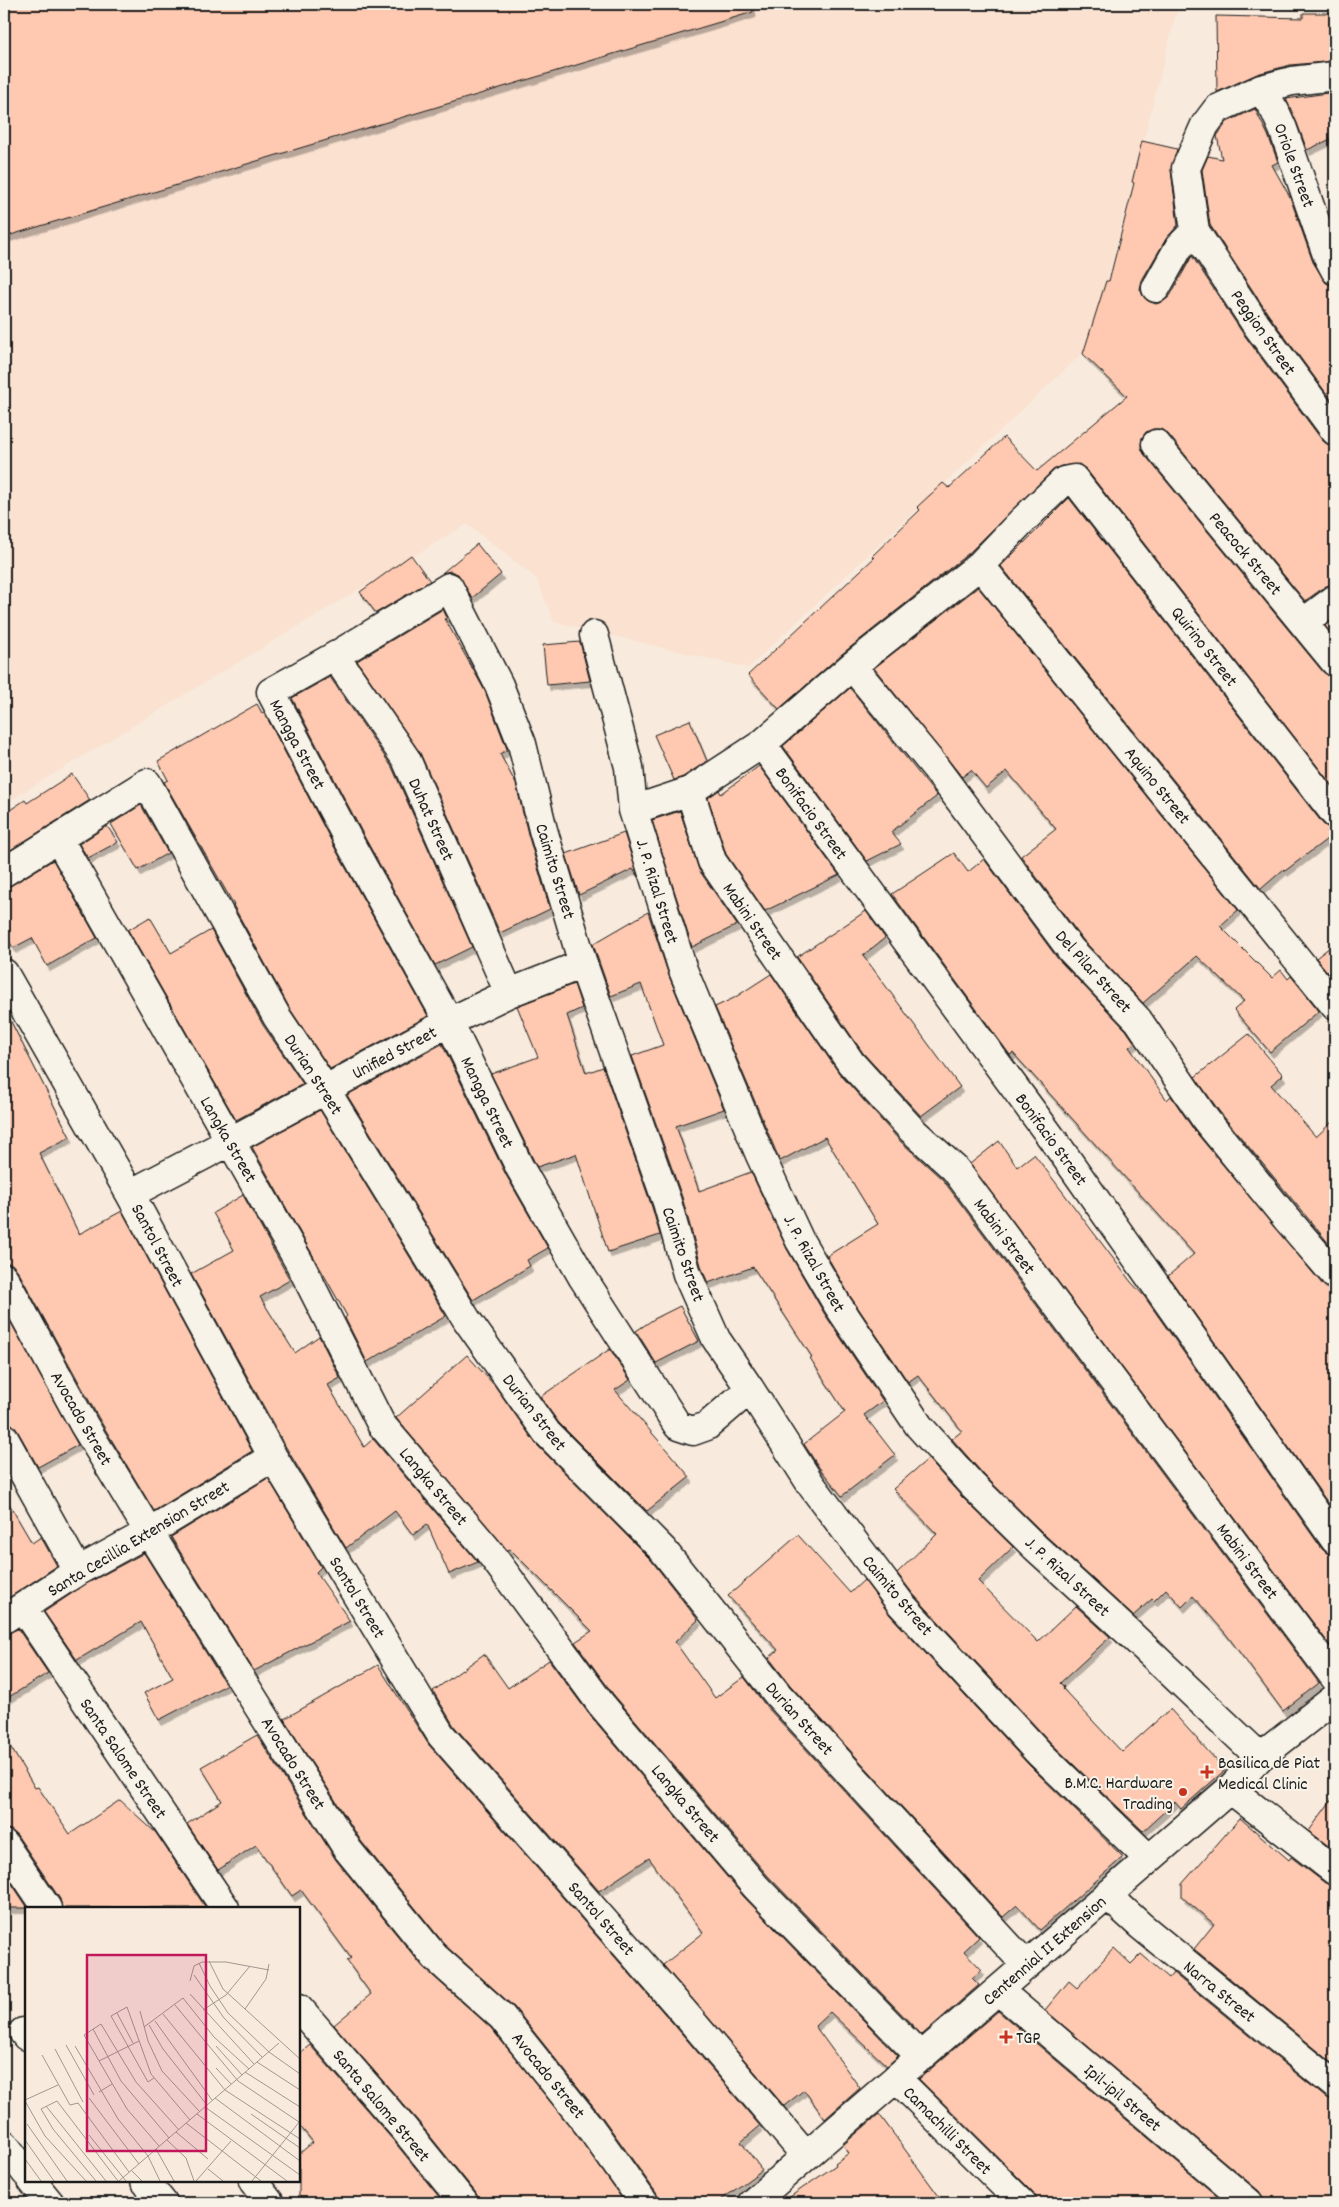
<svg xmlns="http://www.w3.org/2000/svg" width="1339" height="2207" font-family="Dekko,sans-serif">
<defs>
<filter id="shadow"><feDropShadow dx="3" dy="5.5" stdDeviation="0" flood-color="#0004"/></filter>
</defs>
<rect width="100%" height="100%" fill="#f8ebdd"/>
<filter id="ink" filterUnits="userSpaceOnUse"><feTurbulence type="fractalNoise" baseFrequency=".02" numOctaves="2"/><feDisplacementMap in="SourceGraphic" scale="10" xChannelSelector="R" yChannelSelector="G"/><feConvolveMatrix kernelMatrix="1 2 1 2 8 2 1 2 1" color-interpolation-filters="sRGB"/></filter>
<g filter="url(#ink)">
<path fill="#fae1d0" d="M 4,4 L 1277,4 L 1178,7 L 1090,346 L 748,668 L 554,622 L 536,578 L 467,524 L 4,804 Z"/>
<path fill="#fec9b0" stroke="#1c1c1c" filter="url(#shadow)" d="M 4,4 L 752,4 L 753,12 L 4,237 Z
M 1303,13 L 1335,13 L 1335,61 L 1290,65 L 1257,74 L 1217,92 L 1216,16 L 1303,18 Z
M 1335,92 L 1335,137 L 1307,150 L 1297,123 L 1286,99 Z
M 1255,109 L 1268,135 L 1278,162 L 1272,165 L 1290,197 L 1313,262 L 1326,283 L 1335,286 L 1335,405 L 1268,314 L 1210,225 L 1202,170 L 1208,156 L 1222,159 L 1217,136 L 1227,122 Z
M 1142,141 L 1177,149 L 1171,170 L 1178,225 L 1166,239 L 1142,280 L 1140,289 L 1143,296 L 1148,301 L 1156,304 L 1164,301 L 1170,296 L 1192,256 L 1242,332 L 1322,440 L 1328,445 L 1335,446 L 1335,584 L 1326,586 L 1305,601 L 1168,434 L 1161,429 L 1153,429 L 1146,432 L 1142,438 L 1141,446 L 1144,454 L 1323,672 L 1329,676 L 1335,677 L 1335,789 L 1086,469 L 1079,464 L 1061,466 L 1053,470 L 969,553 L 842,654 L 779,709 L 748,675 L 874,558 L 872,556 L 920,510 L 917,507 L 943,483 L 949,488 L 1004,437 L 1037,471 L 1127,396 L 1083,354 L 1106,281 L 1109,281 L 1134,183 L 1132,182 Z
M 1069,498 L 1323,824 L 1329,828 L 1335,829 L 1335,833 L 1285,871 L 1284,869 L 1261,889 L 1001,566 Z
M 477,544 L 501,574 L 472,598 L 458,574 L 450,571 L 442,573 Z
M 411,555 L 430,581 L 376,613 L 360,592 Z
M 978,587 L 1238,910 L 1220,926 L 1272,978 L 1281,970 L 1288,979 L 1291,976 L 1319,1011 L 1270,1052 L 1234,1010 L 1244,1001 L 1197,956 L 1143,1003 L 1083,940 L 1021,856 L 1056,829 L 1007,771 L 986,788 L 971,770 L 962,777 L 874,668 Z
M 443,609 L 447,618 L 445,619 L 485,691 L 507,749 L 507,750 L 500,754 L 516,784 L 528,834 L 550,909 L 500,933 L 420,753 L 357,661 Z
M 1335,618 L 1335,638 L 1325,626 Z
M 580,642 L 590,681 L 547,685 L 543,645 Z
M 330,677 L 392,767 L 472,947 L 435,965 L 365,838 L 292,698 Z
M 850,688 L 937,796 L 891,832 L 901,844 L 867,861 L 783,746 Z
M 257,704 L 262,713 L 264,712 L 337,852 L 428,1016 L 330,1069 L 290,1009 L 233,905 L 234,905 L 164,782 L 168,780 L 158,761 Z
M 690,720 L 707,761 L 683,777 L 674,780 L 654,735 Z
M 759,766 L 839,875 L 765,911 L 726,854 L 708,798 L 719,790 L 721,794 Z
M 72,774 L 90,800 L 4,854 L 4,814 L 25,800 L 27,803 Z
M 141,805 L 168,853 L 138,870 L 111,824 Z
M 680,811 L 699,870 L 737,925 L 692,947 L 652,820 Z
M 107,826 L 118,842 L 88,858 L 79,844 Z
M 624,833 L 638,877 L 633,869 L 579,895 L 566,854 Z
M 954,853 L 968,872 L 984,859 L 1058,959 L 1126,1030 L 1135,1043 L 1129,1047 L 1167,1100 L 1171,1096 L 1194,1130 L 1323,1285 L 1329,1290 L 1335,1290 L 1335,1513 L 1168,1276 L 1194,1254 L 1013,1053 L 1010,1055 L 892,894 Z
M 53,860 L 97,938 L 47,966 L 32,938 L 13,948 L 4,931 L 4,888 L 12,885 Z
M 866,911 L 885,938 L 863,955 L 960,1087 L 921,1116 L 863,1053 L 797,957 Z
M 648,912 L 669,976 L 724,1109 L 676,1126 L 699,1191 L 751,1172 L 787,1249 L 824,1313 L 883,1401 L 864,1415 L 895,1455 L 842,1496 L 818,1466 L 804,1444 L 845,1412 L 810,1358 L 812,1357 L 753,1267 L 708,1283 L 702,1269 L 682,1197 L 632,1056 L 663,1045 L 641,984 L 611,996 L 598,959 L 593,944 Z
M 150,917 L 171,953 L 211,930 L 263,1025 L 303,1084 L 236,1120 L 128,930 Z
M 1335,943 L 1335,981 L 1316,958 Z
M 771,974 L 839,1073 L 900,1141 L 943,1180 L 1319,1683 L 1283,1711 L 1226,1634 L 1193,1596 L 1182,1607 L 1166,1589 L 1154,1601 L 1152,1599 L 1133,1616 L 1046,1536 L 984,1475 L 952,1439 L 962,1431 L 918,1375 L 908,1382 L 850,1296 L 827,1256 L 878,1224 L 825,1137 L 780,1161 L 715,1007 L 734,998 Z
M 574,984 L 582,1008 L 567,1015 L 586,1073 L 603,1067 L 652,1207 L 660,1235 L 608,1252 L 576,1154 L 537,1167 L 491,1074 L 538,1057 L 517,1006 Z
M 4,1008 L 70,1137 L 39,1153 L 79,1234 L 122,1211 L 252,1451 L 154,1511 L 98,1417 L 18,1271 L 12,1264 L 4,1262 Z
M 1249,1034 L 1283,1075 L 1271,1085 L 1316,1137 L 1335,1119 L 1335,1251 L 1219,1111 L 1195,1077 Z
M 442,1044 L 506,1175 L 548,1248 L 527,1260 L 530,1266 L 473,1300 L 347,1095 Z
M 320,1110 L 446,1316 L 367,1362 L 345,1318 L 347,1316 L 252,1147 Z
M 999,1141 L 1017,1167 L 1034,1154 L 1131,1282 L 1144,1296 L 1322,1549 L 1328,1554 L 1335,1555 L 1335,1652 L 970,1164 Z
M 243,1195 L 290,1280 L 260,1297 L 295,1353 L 319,1336 L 340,1378 L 328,1385 L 364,1447 L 373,1439 L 478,1562 L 449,1574 L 427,1524 L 413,1535 L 395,1511 L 346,1548 L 287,1449 L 191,1274 L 234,1250 L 213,1213 Z
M 680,1306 L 699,1341 L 656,1363 L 636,1331 L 654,1319 Z
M 4,1310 L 78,1445 L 38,1467 L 17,1430 L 12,1424 L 4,1422 Z
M 610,1349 L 630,1380 L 615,1390 L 690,1477 L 647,1511 L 559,1423 L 540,1397 Z
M 467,1355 L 495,1386 L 536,1444 L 651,1560 L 698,1620 L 675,1642 L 715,1698 L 744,1677 L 766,1706 L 979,1937 L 964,1951 L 982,1970 L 972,1978 L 979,1985 L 922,2035 L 768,1876 L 613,1694 L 575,1642 L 592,1631 L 510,1549 L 507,1550 L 396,1418 Z
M 928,1459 L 962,1497 L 1013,1547 L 978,1581 L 1038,1642 L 1076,1606 L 1110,1637 L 1060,1683 L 1064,1687 L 1063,1689 L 1122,1752 L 1170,1709 L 1225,1770 L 1181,1809 L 1175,1802 L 1143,1831 L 1051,1743 L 913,1594 L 897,1573 L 937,1534 L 893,1489 Z
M 268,1478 L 321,1567 L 316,1572 L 350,1621 L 254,1671 L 171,1537 Z
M 4,1495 L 32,1543 L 41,1537 L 57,1566 L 4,1601 Z
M 798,1535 L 850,1593 L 864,1580 L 890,1615 L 1029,1765 L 1123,1857 L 1040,1930 L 1017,1905 L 1003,1917 L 790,1685 L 769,1658 L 778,1650 L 728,1596 Z
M 144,1553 L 226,1685 L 159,1720 L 144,1693 L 173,1678 L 141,1622 L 77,1660 L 44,1612 L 86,1584 Z
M 18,1629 L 48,1673 L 4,1700 L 4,1634 Z
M 484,1654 L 508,1688 L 549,1660 L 589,1714 L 744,1897 L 898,2056 L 887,2066 L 830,2012 L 815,2026 L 860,2088 L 825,2119 L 804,2090 L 784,2106 L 663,1965 L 703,1933 L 649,1858 L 599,1891 L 454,1726 L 433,1691 Z
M 378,1665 L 429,1745 L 671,2021 L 760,2126 L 741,2142 L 762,2170 L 717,2203 L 659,2203 L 657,2194 L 602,2117 L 514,2007 L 446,1946 L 361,1841 L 284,1719 Z
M 257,1735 L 336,1860 L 423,1967 L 491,2028 L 577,2135 L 625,2203 L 479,2203 L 476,2193 L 417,2120 L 334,2025 L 371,1994 L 347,1961 L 351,1958 L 301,1890 L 292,1896 L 256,1845 L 218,1870 L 187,1824 L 222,1801 L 201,1767 Z
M 4,1736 L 35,1788 L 38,1787 L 70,1834 L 120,1800 L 156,1833 L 206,1908 L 62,1908 L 60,1899 L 17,1835 L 11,1830 L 4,1828 Z
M 1335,1795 L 1335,1851 L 1309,1831 Z
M 1240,1818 L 1289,1860 L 1291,1857 L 1325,1883 L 1335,1886 L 1335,2065 L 1194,1949 L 1214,1924 L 1182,1897 L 1182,1884 Z
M 4,1872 L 28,1908 L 4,1908 Z
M 1114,1948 L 1131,1964 L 1141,1954 L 1169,1978 L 1173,1973 L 1325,2097 L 1335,2100 L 1335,2203 L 1264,2203 L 1263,2197 L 1259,2191 L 1045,2010 L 1069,1981 L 1077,1988 Z
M 998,2011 L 1225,2203 L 1037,2203 L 1033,2192 L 919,2079 Z
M 310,2045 L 393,2140 L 444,2203 L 299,2203 L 299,2154 L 313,2142 L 299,2125 L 299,2054 Z
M 879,2114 L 944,2203 L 781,2203 L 836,2165 L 835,2163 L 849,2153 L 843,2145 Z"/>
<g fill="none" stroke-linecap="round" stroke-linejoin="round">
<g stroke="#1c1c1c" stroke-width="31">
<path id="street" d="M 1335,76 L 1292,81 L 1261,89 L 1217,109 L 1205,125 L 1186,168 L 1195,231 L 1255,323 L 1335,431
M 1261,89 L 1275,111 L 1283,129 L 1327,255 L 1335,270
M 1156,288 L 1179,247 L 1195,231
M 1156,444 L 1335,662
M 980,565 L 1335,1006
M 1304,622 L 1335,599
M 594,635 L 629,767 L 633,810 L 683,970 L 760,1155 L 800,1241 L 837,1304 L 919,1426 L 973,1486 L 1035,1547 L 1129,1633 L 1260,1757
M 335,656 L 406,759 L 509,993
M 852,666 L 935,767 L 1071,950 L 1138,1020 L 1206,1120 L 1286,1218 L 1335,1275
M 762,744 L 1062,1152 L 1335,1540
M 690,791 L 712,861 L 851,1063 L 912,1130 L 955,1169 L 1335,1678
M 633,810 L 690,791 L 762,744 L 852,666 L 980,565 L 1021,522 L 1064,481 L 1074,479 L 1335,814
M 58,838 L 299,1262 L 381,1424 L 488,1550 L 601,1704 L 756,1887 L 921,2057
M 4,872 L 147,783 L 277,1017 L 325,1089 L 467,1320 L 547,1433 L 663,1550 L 778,1695 L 1026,1965
M 4,973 L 130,1194 L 273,1457 L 441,1735 L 683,2011 L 806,2156
M 130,1194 L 231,1141 L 449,1022 L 509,993 L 583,964
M 4,1278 L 84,1425 L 149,1532 L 348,1850 L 435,1957 L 502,2017 L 589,2126 L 644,2203
M 750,1389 L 707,1426 L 693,1431 L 678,1426 L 583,1278 L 520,1168 L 449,1022 L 351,845 L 271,692 L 335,656 L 449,587 L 499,685 L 522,744 L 543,830 L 583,964 L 667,1202 L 687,1274 L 716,1339 L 750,1389 L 812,1486 L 901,1604 L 1040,1754 L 1149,1859
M 4,1438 L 78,1571
M 23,1608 L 225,1908
M 4,1619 L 78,1571 L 149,1532 L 273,1457
M 1230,1789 L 1335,1871
M 4,1844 L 47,1908
M 1107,1895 L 1141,1926 L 1335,2085
M 998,1990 L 1249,2203
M 299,2008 L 405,2130 L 464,2203
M 23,2032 L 26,2036
M 896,2078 L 1022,2203
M 4,2144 L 26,2173
M 32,2181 L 50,2203
M 145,2181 L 163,2203
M 253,2181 L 270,2203
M 752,2203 L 1230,1789 L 1260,1757 L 1335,1698"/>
</g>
<use href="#street" stroke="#f7f3e8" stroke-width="28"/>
</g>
</g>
<g fill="#c8321e" stroke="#f7f3e8" stroke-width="2">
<path d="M1204.5 1764.5h5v5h5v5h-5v5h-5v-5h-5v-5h5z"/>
<circle cx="1183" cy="1792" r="5"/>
<path d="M1003.5 2029.5h5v5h5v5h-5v5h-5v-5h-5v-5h5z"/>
</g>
<g text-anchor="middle" stroke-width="4" stroke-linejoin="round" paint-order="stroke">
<g font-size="18" fill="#1c1c1c" stroke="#f7f3e8">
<text transform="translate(1295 165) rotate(70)" y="6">Oriole Street</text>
<text transform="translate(1264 332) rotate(55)" y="6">Peggion Street</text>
<text transform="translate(1246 553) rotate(50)" y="6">Peacock Street</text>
<text transform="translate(1205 646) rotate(52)" y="6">Quirino Street</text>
<text transform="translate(298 744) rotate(62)" y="6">Mangga Street</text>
<text transform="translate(1158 785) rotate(51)" y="6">Aquino Street</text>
<text transform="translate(812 813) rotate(54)" y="6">Bonifacio Street</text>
<text transform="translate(432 819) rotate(66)" y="6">Duhat Street</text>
<text transform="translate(556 871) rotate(73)" y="6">Caimito Street</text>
<text transform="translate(658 891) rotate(73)" y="6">J. P. Rizal Street</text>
<text transform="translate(753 921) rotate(55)" y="6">Mabini Street</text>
<text transform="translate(1094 971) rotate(48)" y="6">Del Pilar Street</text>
<text transform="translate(394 1052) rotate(-28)" y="6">Unified Street</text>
<text transform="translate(314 1074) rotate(57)" y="6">Durian Street</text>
<text transform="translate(488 1102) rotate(64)" y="6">Mangga Street</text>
<text transform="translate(229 1139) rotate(60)" y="6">Langka Street</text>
<text transform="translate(1052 1139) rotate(54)" y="6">Bonifacio Street</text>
<text transform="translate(1005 1236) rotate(53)" y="6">Mabini Street</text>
<text transform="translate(158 1245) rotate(62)" y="6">Santol Street</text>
<text transform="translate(684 1254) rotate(71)" y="6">Caimito Street</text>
<text transform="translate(815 1263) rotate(61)" y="6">J. P. Rizal Street</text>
<text transform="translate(535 1412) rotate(52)" y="6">Durian Street</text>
<text transform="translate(82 1418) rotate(60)" y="6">Avocado Street</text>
<text transform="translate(434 1486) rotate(50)" y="6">Langka Street</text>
<text transform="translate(138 1538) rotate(-31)" y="6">Santa Cecillia Extension Street</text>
<text transform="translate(1248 1561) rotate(53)" y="6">Mabini Street</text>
<text transform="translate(1068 1576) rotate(43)" y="6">J. P. Rizal Street</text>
<text transform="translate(898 1595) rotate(50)" y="6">Caimito Street</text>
<text transform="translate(358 1597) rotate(59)" y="6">Santol Street</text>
<text transform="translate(800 1718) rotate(48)" y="6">Durian Street</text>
<text transform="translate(124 1758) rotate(56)" y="6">Santa Salome Street</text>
<text transform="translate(294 1763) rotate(58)" y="6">Avocado Street</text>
<text transform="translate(686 1803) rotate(50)" y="6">Langka Street</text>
<text transform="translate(602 1918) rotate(49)" y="6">Santol Street</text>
<text transform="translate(1044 1950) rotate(-41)" y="6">Centennial II Extension</text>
<text transform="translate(1220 1991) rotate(39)" y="6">Narra Street</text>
<text transform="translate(549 2075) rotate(51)" y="6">Avocado Street</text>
<text transform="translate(1123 2097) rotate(40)" y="6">Ipil-ipil Street</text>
<text transform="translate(382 2105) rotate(50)" y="6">Santa Salome Street</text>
<text transform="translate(948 2130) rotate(45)" y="6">Camachilli Street</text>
</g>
<g font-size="18" fill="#1c1c1c" stroke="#f7f3e8" text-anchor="start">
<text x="1218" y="1768">Basilica de Piat<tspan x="1218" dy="21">Medical Clinic</tspan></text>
<text x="1173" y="1788" text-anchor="end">B.M.C. Hardware<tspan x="1173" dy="21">Trading</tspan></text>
<text x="1016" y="2043">TGP</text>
</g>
</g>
<g transform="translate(25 1907)">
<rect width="275" height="275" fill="#f8ebdd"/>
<path fill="none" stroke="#a09890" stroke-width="1" d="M 184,54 L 198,82 L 275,152M 174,56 L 185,79 L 203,106 L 244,145 L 275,167M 169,68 L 199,111 L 237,150M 165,74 L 169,59 L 177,55 L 201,55 L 244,63M 165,87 L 229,157M 150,98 L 213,174 L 274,215M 220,102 L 241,72 L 244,57M 178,103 L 201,88 L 225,59M 115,104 L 123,134 L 137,164 L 174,204M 92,106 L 108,136M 138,107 L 200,183 L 275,232M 130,114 L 187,193M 124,118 L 138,142 L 182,198M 119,120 L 158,91 L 189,130 L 224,162M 68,122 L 96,174 L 144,231M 41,138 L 69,188M 50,139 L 93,212 L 123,249 L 135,274M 191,139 L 217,168M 30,142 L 58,195M 17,148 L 45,198 L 53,196 L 104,265M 74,154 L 114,134M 232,155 L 275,183M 191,161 L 206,177M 220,165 L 275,200M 129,171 L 123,175 L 86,109 L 102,100 L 126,167 L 165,213M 74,185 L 87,177M 64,191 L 114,257M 190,191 L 275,254M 0,193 L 33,178M 0,194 L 20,229 L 61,274M 21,199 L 81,274M 180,200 L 275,268M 172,207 L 262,274M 226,207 L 275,241M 161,216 L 236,274M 2,217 L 42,274M 151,225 L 183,252M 64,228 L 101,274M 0,233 L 29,274M 142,233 L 161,251 L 169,274M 134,239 L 102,202 L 59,128 L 76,117 L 111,175 L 154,223M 131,242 L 149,274M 0,252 L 16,274M 183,262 L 198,274M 106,263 L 117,274M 71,274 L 28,222 L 16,202 L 32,194 L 93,274M 94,274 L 254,136M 171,274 L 206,234M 227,274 L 275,214"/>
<path fill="#c2185b" fill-opacity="0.15" stroke="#c2185b" stroke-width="2.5" d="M 62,48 L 181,48 L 181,244 L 62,244 Z"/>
<rect width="275" height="275" fill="none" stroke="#1c1c1c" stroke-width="2.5"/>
</g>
<rect width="1339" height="2207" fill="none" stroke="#f7f3e8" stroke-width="20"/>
<rect x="10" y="10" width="1319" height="2187" fill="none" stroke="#1c1c1c" stroke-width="2" filter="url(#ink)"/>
</svg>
